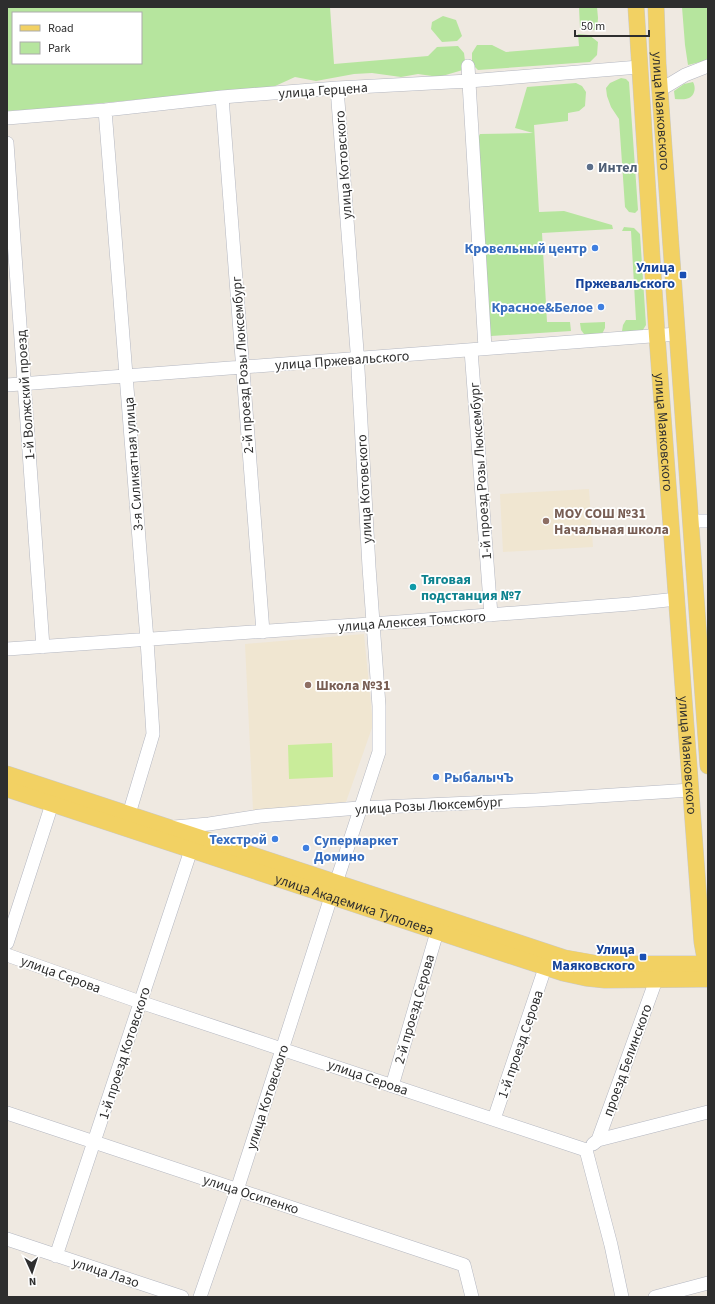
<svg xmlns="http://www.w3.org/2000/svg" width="715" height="1304" font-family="'Source Sans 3',sans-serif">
<rect width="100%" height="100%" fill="#efe9e1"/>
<path fill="#f0e6d1" d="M 589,489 L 593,547 L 503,552 L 500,494 Z
M 364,634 L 373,725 L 346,802 L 253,810 L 245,644 Z"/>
<path fill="#b6e59e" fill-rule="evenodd" d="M 7,7 L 330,7 L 334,64 L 428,56 L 437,47 L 458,46 L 464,53 L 466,69 L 439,77 L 418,74 L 401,77 L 372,73 L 354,74 L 316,81 L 295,77 L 273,87 L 39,109 L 7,111 ZM 13,13 L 141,13 L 141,63 L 13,63 Z
M 579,7 L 597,7 L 598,18 L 597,30 L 584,30 L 580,28 Z
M 682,7 L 708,7 L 708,60 L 688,65 L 685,45 Z
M 443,16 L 456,20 L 462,36 L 457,41 L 442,42 L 431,29 L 432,22 Z
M 578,34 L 589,35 L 598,42 L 597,55 L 590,62 L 478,70 L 472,64 L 472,53 L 477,45 L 492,45 L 506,52 L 579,46 Z
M 621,78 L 626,79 L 629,82 L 638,210 L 635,213 L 629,212 L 625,207 L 619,119 L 611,107 L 607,96 L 606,88 L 610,83 Z
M 693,82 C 696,87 695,95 689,98 C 685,100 679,99 675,99 L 674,91 L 684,84 Z
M 576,83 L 582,86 L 586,92 L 585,106 L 579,111 L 568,113 L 568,121 L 534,125 L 539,212 L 564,211 L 612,225 L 613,229 L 542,233 L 547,322 L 570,322 L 571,331 L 491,336 L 489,332 L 478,138 L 480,134 L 533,133 L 515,128 L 527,87 Z
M 624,227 L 634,228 L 640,234 L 646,325 L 641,333 L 630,334 L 622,331 L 623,325 L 626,320 L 636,320 L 631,231 L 622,231 Z
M 605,322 L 605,328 L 602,334 L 584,334 L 581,330 L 580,323 Z"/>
<path fill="#c9ec9a" d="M 332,743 L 333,777 L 289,779 L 288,745 Z"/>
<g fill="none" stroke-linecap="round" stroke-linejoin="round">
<g stroke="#b4b7c1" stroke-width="14">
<path id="minor" d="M 468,66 L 485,348
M 660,90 L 685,75 L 708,66
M 222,97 L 263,632
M 105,110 L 147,640 L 153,734 L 129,814
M 7,118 L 105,110 L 222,97 L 337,88 L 469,81 L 639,67
M 7,143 L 43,647
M 471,350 L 491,615
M 7,385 L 677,334
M 690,521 L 708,521
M 7,649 L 399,622 L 630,604 L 677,599
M 174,827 L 209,824 L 260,816 L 359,808 L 536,800 L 691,790
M 336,883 L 379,752 L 379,706 L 369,567 L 357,351 L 337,88
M 7,943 L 52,804
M 7,955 L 140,1002 L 586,1150 L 611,1245 L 622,1297
M 392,1086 L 437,932
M 7,1113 L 464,1265 L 472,1297
M 494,1119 L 545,968
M 598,1140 L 656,980
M 593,1144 L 598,1140 L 708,1112
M 7,1239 L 182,1297
M 56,1256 L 191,850
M 200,1297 L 237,1190 L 331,897
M 655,1297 L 708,1283"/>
</g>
<g stroke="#c9c9c9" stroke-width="17">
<g id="major">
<path id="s1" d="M 636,7 L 657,336 L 702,942 L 708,975"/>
<path id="s2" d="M 656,7 L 658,64 L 708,766"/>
<path d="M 7,774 L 565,958 L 599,964 L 708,964"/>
<path id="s3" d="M 7,789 L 563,973 L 586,978 L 605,980 L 708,979"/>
</g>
</g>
<use href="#minor" stroke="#fff" stroke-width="13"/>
<use href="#major" stroke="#f2d163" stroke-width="16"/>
</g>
<circle fill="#5c6f8a" stroke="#fff" stroke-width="1.5" cx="590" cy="167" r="4"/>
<g fill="#3f7fe0" stroke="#fff" stroke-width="1.5">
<circle cx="595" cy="248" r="4"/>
<circle cx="601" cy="307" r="4"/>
<circle cx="436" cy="777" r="4"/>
<circle cx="275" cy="839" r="4"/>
<circle cx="306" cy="848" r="4"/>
</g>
<g fill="#1a4fb4" stroke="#fff" stroke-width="1.5">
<rect x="679" y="271" width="8" height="8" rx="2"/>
<rect x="639" y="953" width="8" height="8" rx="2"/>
</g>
<g fill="#8d6e63" stroke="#fff" stroke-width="1.5">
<circle cx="546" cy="521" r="4"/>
<circle cx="308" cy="685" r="4"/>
</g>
<circle fill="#0f9aa8" stroke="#fff" stroke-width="1.5" cx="413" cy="587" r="4"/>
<g text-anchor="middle" stroke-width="3.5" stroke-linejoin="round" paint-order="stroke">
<g font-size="14" fill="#2e2e2e" stroke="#fff">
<text transform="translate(323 90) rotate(-4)" y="5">улица Герцена</text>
<text dy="5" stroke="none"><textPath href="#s2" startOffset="104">улица Маяковского</textPath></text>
<text transform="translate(343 165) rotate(-94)" y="5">улица Котовского</text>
<text transform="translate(342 360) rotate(-4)" y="5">улица Пржевальского</text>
<text transform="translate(242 365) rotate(-94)" y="5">2-й проезд Розы Люксембург</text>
<text transform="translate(25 395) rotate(-94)" y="5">1-й Волжский проезд</text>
<text dy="5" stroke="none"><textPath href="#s1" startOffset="426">улица Маяковского</textPath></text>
<text transform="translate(133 464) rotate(-94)" y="5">3-я Силикатная улица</text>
<text transform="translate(480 471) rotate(-94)" y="5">1-й проезд Розы Люксембург</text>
<text transform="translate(364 489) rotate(-93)" y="5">улица Котовского</text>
<text transform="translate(412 621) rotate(-4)" y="5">улица Алексея Томского</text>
<text dy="5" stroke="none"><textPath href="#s1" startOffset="750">улица Маяковского</textPath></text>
<text transform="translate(429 805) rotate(-3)" y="5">улица Розы Люксембург</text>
<text dy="5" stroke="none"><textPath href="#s3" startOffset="366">улица Академика Туполева</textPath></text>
<text transform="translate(61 974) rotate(20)" y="5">улица Серова</text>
<text transform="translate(414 1009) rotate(-74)" y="5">2-й проезд Серова</text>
<text transform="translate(520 1044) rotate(-71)" y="5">1-й проезд Серова</text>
<text transform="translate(124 1053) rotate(-72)" y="5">1-й проезд Котовского</text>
<text transform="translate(627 1060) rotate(-70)" y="5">проезд Белинского</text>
<text transform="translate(368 1077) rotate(19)" y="5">улица Серова</text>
<text transform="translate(267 1097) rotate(-72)" y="5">улица Котовского</text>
<text transform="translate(251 1194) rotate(18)" y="5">улица Осипенко</text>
<text transform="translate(106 1272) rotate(18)" y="5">улица Лазо</text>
</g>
<g font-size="14" font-weight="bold" fill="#4e5e75" stroke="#fff" text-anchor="start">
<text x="598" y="172">Интел</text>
</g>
<g font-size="14" font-weight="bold" fill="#366cbe" stroke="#fff" text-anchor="end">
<text x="587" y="253">Кровельный центр</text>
<text x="593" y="312">Красное&amp;Белое</text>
<text x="444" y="782" text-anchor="start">РыбалычЪ</text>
<text x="267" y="844">Техстрой</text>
<text x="314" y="845" text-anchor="start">Супермаркет<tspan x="314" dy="16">Домино</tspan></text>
</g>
<g font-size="14" font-weight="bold" fill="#164399" stroke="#fff" text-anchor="end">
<text x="675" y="272">Улица<tspan x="675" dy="16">Пржевальского</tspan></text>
<text x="635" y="954">Улица<tspan x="635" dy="16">Маяковского</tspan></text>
</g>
<g font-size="14" font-weight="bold" fill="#785e54" stroke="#fff" text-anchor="start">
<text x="554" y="518">МОУ СОШ №31<tspan x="554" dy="16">Начальная школа</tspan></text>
<text x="316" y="690">Школа №31</text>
</g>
<g font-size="14" font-weight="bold" fill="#0d838f" stroke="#fff" text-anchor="start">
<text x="421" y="584">Тяговая<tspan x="421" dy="16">подстанция №7</tspan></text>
</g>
</g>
<rect width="715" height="1304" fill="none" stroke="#2e2e2e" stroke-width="16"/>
<rect x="12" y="12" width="130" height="52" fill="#ffffff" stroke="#ababab"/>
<rect x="20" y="25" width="20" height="6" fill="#f2d163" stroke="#ababab"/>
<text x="48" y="32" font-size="12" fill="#2e2e2e">Road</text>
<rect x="20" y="42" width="20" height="12" fill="#b6e59e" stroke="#ababab"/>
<text x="48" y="52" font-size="12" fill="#2e2e2e">Park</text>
<g transform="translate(32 1272) rotate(177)" stroke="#ffffff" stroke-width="3" paint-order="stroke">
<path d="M0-3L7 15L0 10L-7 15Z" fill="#2e2e2e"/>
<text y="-6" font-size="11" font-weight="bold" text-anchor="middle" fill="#2e2e2e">N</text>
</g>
<path d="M575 30v6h74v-6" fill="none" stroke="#2e2e2e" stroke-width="2"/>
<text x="581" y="30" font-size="12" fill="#2e2e2e" stroke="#ffffff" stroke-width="3" paint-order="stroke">50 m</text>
</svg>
